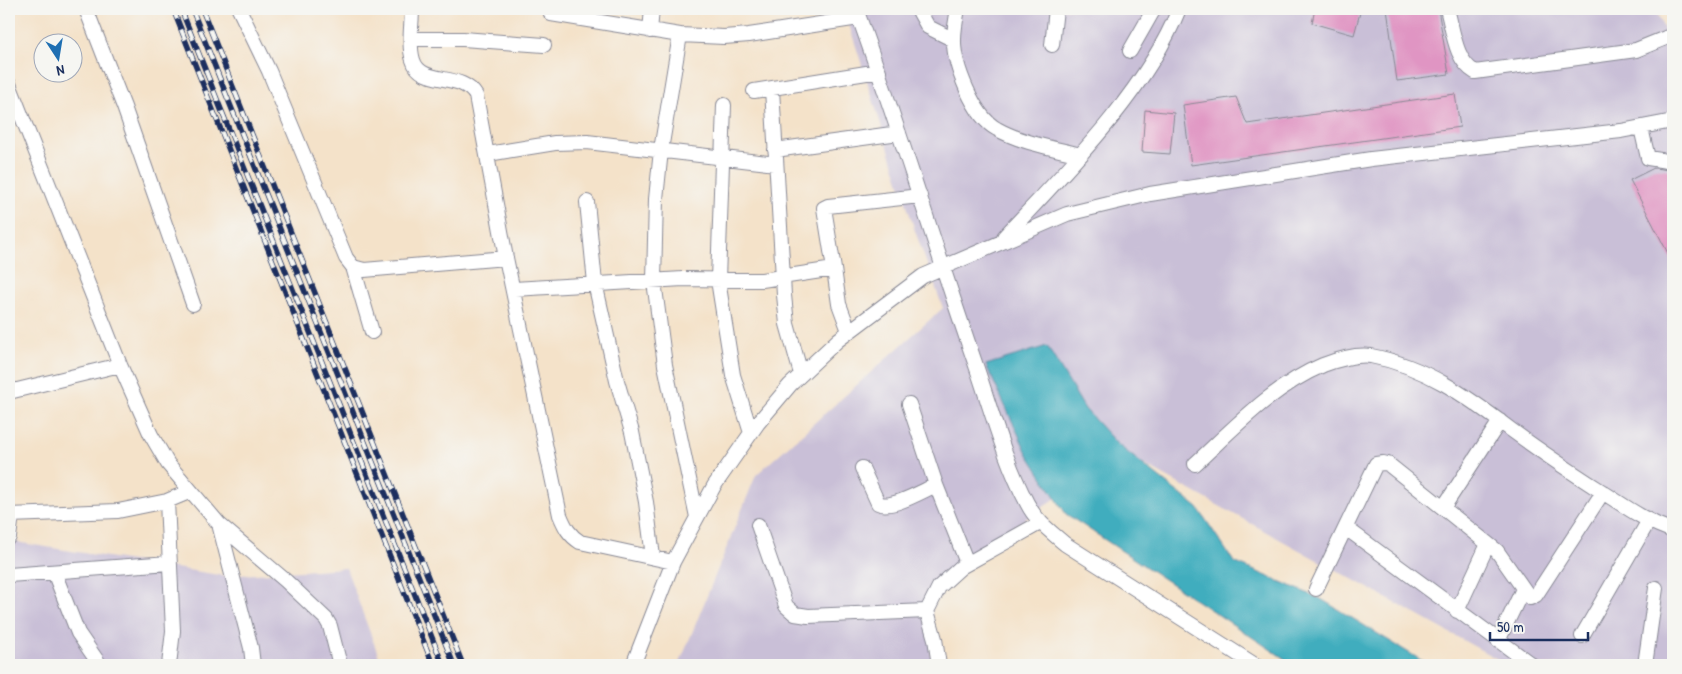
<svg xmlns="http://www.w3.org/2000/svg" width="1682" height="674" font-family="'Patrick Hand',sans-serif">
<rect width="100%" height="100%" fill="#f6f6f2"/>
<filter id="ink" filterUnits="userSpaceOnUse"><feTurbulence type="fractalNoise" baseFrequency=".02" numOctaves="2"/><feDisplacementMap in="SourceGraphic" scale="10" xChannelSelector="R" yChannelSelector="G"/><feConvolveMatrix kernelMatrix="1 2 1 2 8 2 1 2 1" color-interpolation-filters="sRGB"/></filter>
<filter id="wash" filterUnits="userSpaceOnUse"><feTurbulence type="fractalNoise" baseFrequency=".0096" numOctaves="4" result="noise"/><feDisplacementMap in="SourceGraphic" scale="20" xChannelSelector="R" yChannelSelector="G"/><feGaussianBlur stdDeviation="1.12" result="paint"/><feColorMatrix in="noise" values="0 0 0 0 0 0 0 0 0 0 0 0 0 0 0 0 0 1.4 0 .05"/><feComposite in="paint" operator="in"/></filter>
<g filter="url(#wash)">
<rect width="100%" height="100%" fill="#f4e2c9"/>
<path fill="#c9bfd7" d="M 844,9 L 1655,9 L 1667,36 L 1673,35 L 1673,665 L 1508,665 L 1123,453 L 963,561 L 932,584 L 931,665 L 679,665 L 756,475 L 943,308 L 915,231 Z
M 9,541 L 225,576 L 346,568 L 382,665 L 9,665 Z"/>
<path fill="#40adbe" stroke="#2e6e8e" d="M 1047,346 L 1085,409 L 1117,444 L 1198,508 L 1234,562 L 1321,599 L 1429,665 L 1294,665 L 1066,514 L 1027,453 L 986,365 Z"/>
<g id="blocks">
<path fill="#e095c3" d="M 1315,9 L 1361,9 L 1354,35 L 1312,23 Z
M 1387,9 L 1438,9 L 1449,74 L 1397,81 Z
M 1455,94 L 1460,127 L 1191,165 L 1183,105 L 1236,97 L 1247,124 Z
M 1145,110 L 1174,113 L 1170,154 L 1142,152 Z
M 1654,168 L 1670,170 L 1673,176 L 1673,263 L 1630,180 Z"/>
</g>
</g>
<g filter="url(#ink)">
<use href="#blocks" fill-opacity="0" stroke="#888894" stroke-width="1"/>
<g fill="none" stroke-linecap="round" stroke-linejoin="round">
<g stroke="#888894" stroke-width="16">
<path id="minor" d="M 86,9 L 124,107 L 193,304
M 239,9 L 269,71 L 346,258 L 353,267 L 364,270 L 506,258
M 412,9 C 412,24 408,45 413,60 C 421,87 462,71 476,96 L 506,258 L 560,515 C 565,527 569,535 580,542 L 673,562
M 856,9 C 898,124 933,241 973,357 C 990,405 1003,457 1027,503 C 1036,521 1050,531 1065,544 L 1255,665
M 918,9 L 928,27 L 954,40
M 958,9 C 956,19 954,29 954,39 C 953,64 974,117 997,129 C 1022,143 1053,148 1081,155
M 1447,9 C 1453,29 1455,61 1475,72 L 1636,50 L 1673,35
M 551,14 L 680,35 L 724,37 L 749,35 L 859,18
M 650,31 L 652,9
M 680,35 L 661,150 L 656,199 L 654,281 L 665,365 L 697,517
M 411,39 L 463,39 L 544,45
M 1052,45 L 1056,9
M 1130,51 L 1154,9
M 9,84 L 120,365 L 151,435 L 168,464 L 219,524 L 251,648 L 253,665
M 772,89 L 784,295 L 787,324 L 801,374
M 754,91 L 879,71
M 724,105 L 718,280 L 733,375 L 751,433
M 1641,128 L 1648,158 L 1673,162
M 775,150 L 899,133
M 488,154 L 555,143 L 587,142 L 776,164
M 587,202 L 595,283 L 617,381 L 632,432 L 646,502 L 653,557
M 1004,237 C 1065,172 1146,92 1179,9
M 353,267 L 372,332
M 834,269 L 824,208 L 828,206 L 920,196
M 514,289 L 683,279 L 762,280 L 834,269 L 839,304 L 849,331
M 9,392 L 120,365
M 909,404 L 936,485
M 1195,464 C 1234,428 1273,386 1323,365 C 1336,360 1357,354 1371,356 C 1425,366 1468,397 1510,429 C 1540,451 1570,471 1601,491 C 1626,507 1645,521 1673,531
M 862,468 L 878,503 C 891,510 922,491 936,485 L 967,563
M 167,501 L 173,631 L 169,665
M 1443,508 L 1500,421
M 9,515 L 118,511 L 167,501 L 191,491
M 219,524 L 286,581 L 326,619 L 330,626 L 340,665
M 758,525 L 786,606 L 795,614 L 808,616 L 927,611
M 1346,528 L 1532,665
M 9,537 L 12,515
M 54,572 L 78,633 L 100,665
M 9,575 L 169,563
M 1316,589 L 1376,464 L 1383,463 L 1388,464 L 1497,551 L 1530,598 L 1536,595 L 1603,492
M 1457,611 L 1488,544
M 1582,636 L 1648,522
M 1498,641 L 1523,589
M 633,665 L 673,562 L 714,486 L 758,423 L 790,385 L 838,340 L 923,276 L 1067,214 L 1150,194 L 1371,159 L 1621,131 L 1673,121
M 939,665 L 935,639 L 927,611 L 939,587 L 961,567 L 1040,523
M 1645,665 L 1656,588"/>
</g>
<use href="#minor" stroke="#fff" stroke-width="14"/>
<g stroke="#1b2f5e" stroke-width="5.5">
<path id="rail" d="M 173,9 L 433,665
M 181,9 L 443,665
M 192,9 L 454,665
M 202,9 L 463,665"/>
</g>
<use href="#rail" stroke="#f6f6f2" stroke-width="4" stroke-dasharray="11" stroke-linecap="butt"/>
</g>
</g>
<rect width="1682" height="674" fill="none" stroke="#f6f6f2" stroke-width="30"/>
<g transform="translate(58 58) rotate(168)"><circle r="24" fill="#f6f6f2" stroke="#9ea6b7"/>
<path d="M0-4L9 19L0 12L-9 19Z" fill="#1f6fb2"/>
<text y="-8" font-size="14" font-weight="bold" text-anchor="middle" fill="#1b2f5e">N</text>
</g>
<path d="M1490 632v8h98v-8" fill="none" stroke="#1b2f5e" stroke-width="2.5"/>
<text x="1497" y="632" font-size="15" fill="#1b2f5e" stroke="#f6f6f2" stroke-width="4" paint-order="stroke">50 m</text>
</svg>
